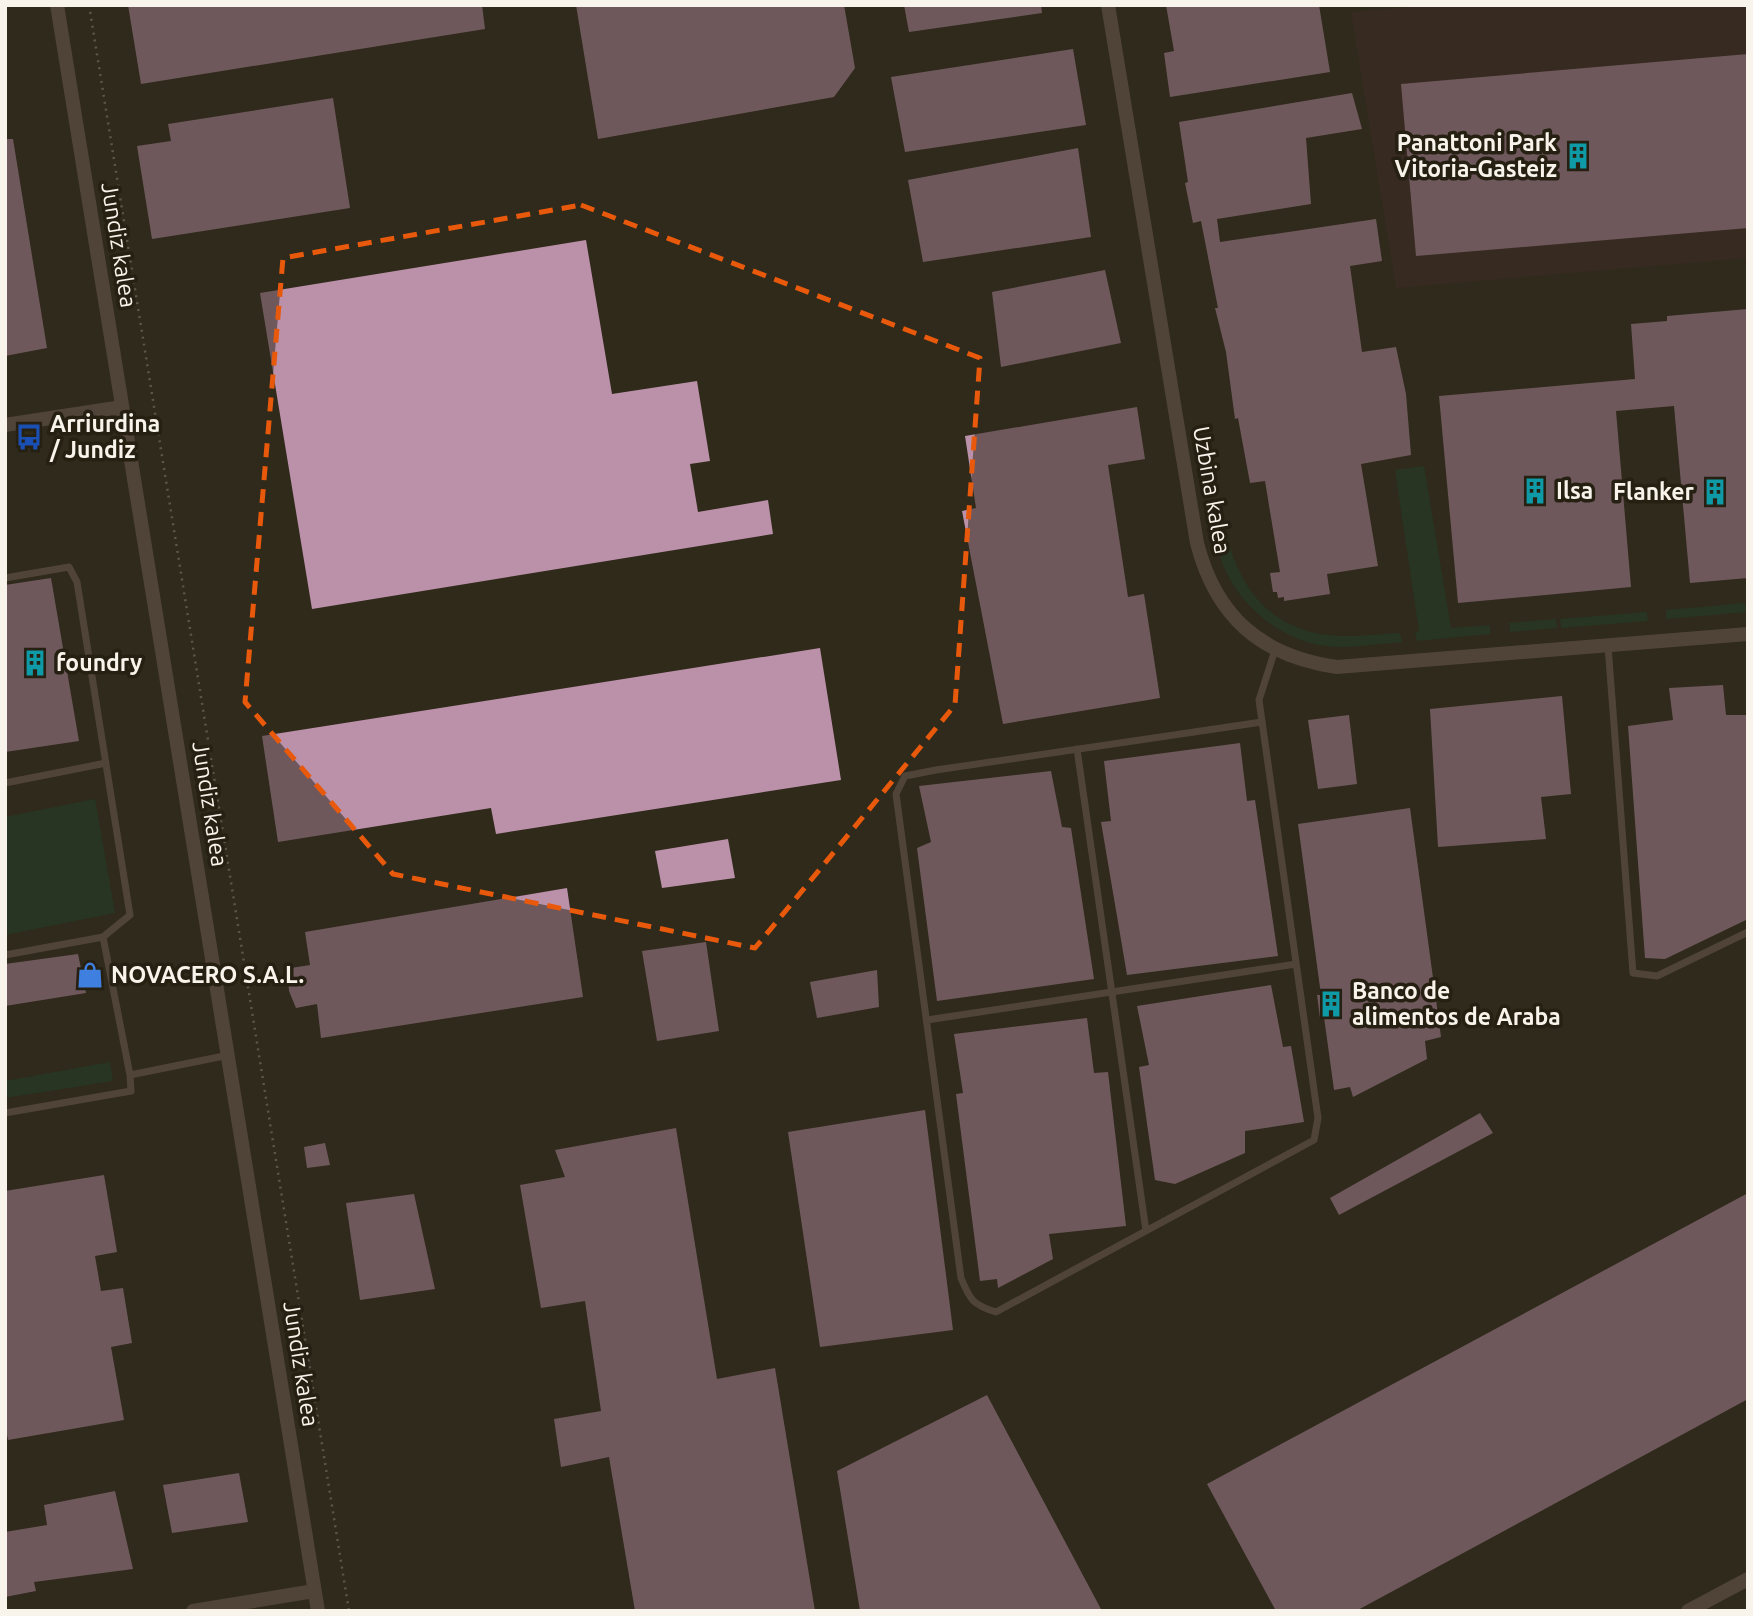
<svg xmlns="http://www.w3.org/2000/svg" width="1753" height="1616" font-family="Ubuntu,sans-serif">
<rect width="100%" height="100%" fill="#302a1b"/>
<path fill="#402c29" d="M 1431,5 L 1748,5 L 1748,258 L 1396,288 L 1351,12 Z"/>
<path fill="#1d432a" d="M 1424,466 L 1451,628 L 1490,625 L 1490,634 L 1417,641 L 1415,632 L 1419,631 L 1395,470 Z
M 1223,515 C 1232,576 1262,628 1329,635 C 1352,638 1377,634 1400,633 L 1402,642 C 1377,644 1350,649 1325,646 C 1281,641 1239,605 1223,565 C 1217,549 1215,533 1213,517 Z
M 1745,603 L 1746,612 L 1666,619 L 1666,610 Z
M 1647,612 L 1648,621 L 1561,628 L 1560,619 Z
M 1556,619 L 1557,628 L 1510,632 L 1509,623 Z
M 95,799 L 115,913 L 5,935 L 5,817 Z
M 110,1062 L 113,1081 L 5,1098 L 5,1081 Z"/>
<path fill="#bb91aa" d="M 128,5 L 482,5 L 485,29 L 141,84 Z
M 576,5 L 844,5 L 855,68 L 834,97 L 598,139 Z
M 904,5 L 1041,5 L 1042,13 L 909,32 Z
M 1166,5 L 1319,5 L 1330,72 L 1170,97 L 1164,53 L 1174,51 Z
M 1073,49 L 1086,125 L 905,152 L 891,77 Z
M 1748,54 L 1748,228 L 1416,256 L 1401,84 Z
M 1352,93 L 1362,129 L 1306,138 L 1311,204 L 1217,219 L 1220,242 L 1376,219 L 1382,261 L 1350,266 L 1362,352 L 1396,347 L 1406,394 L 1411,455 L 1361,464 L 1378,566 L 1327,574 L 1330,594 L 1284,601 L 1284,597 L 1278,598 L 1277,592 L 1273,592 L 1270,573 L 1280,572 L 1265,481 L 1250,483 L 1238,418 L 1235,419 L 1226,352 L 1215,308 L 1218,308 L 1201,221 L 1193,223 L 1185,183 L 1188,182 L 1179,122 Z
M 333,98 L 350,208 L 152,239 L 137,146 L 171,141 L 168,124 Z
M 5,139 L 13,139 L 47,348 L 5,356 Z
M 1078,148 L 1091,237 L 923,262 L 908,180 Z
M 586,240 L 612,394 L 697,381 L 710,461 L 690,464 L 698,512 L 768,500 L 773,534 L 312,609 L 260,293 Z
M 1105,270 L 1121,343 L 1001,367 L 992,292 Z
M 1748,309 L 1748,578 L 1690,583 L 1674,406 L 1616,411 L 1631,587 L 1458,603 L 1439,396 L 1635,379 L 1631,324 L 1667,321 L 1667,316 Z
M 1137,407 L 1145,459 L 1108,465 L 1128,597 L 1144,594 L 1160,698 L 1003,724 L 962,511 L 976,508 L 965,436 Z
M 51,578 L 79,741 L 5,752 L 5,585 Z
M 820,648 L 841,780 L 496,834 L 491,808 L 278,842 L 262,736 Z
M 1723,685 L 1726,715 L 1748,715 L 1748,919 L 1665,959 L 1645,958 L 1628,726 L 1673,720 L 1669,688 Z
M 1562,696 L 1571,794 L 1541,797 L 1546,839 L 1438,847 L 1430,709 Z
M 1349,715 L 1357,784 L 1318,789 L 1308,720 Z
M 1240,743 L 1247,801 L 1255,800 L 1278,956 L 1127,975 L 1101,822 L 1111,821 L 1104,761 Z
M 1051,771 L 1062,827 L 1071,828 L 1094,979 L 937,1001 L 917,848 L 931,842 L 919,786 Z
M 1410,808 L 1441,1037 L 1425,1041 L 1427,1059 L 1353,1097 L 1350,1087 L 1334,1090 L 1324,1017 L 1320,1018 L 1317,995 L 1321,995 L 1298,824 Z
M 728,839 L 735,878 L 662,888 L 655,851 Z
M 567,888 L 583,997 L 321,1038 L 317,1004 L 296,1008 L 289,991 L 288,980 L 291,968 L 310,965 L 305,932 Z
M 706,942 L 719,1031 L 657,1041 L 642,951 Z
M 78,954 L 86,993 L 5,1006 L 5,964 Z
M 877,970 L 879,1007 L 817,1018 L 810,982 Z
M 1271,985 L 1283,1047 L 1291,1046 L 1304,1122 L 1245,1131 L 1245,1153 L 1175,1184 L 1155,1180 L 1139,1067 L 1149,1065 L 1137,1006 Z
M 1087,1018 L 1094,1073 L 1108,1072 L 1126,1226 L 1049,1234 L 1053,1259 L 998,1288 L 997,1279 L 980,1281 L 956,1094 L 963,1093 L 954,1034 Z
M 925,1110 L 953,1330 L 820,1347 L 788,1132 Z
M 1480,1113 L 1493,1133 L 1339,1215 L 1330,1198 Z
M 676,1128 L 717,1379 L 775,1368 L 815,1611 L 635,1611 L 609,1457 L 561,1467 L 554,1419 L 601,1411 L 585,1301 L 541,1308 L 520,1185 L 565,1177 L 555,1150 Z
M 325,1143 L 330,1165 L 307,1168 L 304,1147 Z
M 104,1175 L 117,1252 L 95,1256 L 101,1291 L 123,1288 L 132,1343 L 111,1347 L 124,1420 L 8,1440 L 5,1424 L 5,1191 Z
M 1748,1193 L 1748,1399 L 1356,1611 L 1276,1611 L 1207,1484 Z
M 414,1194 L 435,1289 L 360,1300 L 346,1203 Z
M 987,1395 L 1102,1611 L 860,1611 L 837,1471 Z
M 239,1473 L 248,1522 L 172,1533 L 163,1485 Z
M 115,1491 L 133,1569 L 34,1582 L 36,1591 L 5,1597 L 5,1532 L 47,1525 L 44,1505 Z"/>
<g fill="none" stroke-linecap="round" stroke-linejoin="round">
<path stroke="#928d81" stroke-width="2.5" stroke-dasharray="2 5" stroke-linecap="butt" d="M 89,5 L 349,1611"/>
<path stroke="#78645e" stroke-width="7" d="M 5,578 L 69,567 L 77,582 L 130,915 L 103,937 L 130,1075 L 229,1055
M 1608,646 L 1633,973 L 1657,976 L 1748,932
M 1262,722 L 936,770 L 905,776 L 896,794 L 961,1278 C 970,1300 973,1305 996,1312 L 1314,1140 L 1318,1118 L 1259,700 L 1275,650
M 1077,749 L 1146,1231
M 5,783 L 106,763
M 5,955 L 103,937
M 927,1020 L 1296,964
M 5,1113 L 131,1091 L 130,1075"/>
<path stroke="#78645e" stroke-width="14" d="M 57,5 L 318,1611
M 1108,5 L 1197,543 C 1216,617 1261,656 1337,667 L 1748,634
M 5,425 L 122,407
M 193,1611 L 314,1591
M 1688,1611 L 1748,1579"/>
</g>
<path d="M0 0H1753V1616H0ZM 581,205 L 980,358 L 955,705 L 755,948 L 393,874 L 245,702 L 283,258 Z" fill="#302a1b" fill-opacity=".55" fill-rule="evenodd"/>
<path fill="none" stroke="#e8590c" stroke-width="5" stroke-dasharray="14 9" stroke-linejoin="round" d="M 581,205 L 980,358 L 955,705 L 755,948 L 393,874 L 245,702 L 283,258 Z"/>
<defs>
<g id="building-bare" transform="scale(2.1)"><path d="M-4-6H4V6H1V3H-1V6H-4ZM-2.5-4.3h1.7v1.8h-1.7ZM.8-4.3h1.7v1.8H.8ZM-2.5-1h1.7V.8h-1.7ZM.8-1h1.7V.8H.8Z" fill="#0f9aa8" stroke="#262012" stroke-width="2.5" paint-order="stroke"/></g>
<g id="bus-bare" transform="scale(2.1)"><path d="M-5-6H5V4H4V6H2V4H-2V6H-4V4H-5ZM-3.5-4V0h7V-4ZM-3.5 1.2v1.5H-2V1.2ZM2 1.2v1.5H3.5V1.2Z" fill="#1a4fb4" stroke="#262012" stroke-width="2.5" paint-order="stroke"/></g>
<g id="shop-bare" transform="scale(2.1)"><path d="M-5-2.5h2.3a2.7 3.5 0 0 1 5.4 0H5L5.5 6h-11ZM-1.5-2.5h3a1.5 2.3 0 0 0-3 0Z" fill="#3f7fe0" stroke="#262012" stroke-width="2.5" paint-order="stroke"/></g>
</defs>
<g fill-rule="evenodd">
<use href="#building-bare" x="1578" y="156"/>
<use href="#bus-bare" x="29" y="437"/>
<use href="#building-bare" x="1535" y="491"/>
<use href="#building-bare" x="1715" y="492"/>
<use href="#building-bare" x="35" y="663"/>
<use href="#shop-bare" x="90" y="975"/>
<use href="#building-bare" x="1331" y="1004"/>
</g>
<g text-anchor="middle" stroke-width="7" stroke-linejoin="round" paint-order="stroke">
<g font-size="23" font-weight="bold" fill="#f8f4eb" stroke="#262012" text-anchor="start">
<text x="1557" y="151" text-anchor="end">Panattoni Park<tspan x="1557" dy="26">Vitoria-Gasteiz</tspan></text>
<text x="50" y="432">Arriurdina<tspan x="50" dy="26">/ Jundiz</tspan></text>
<text x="1556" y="499">Ilsa</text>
<text x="1694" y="500" text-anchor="end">Flanker</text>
<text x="56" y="671">foundry</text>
<text x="111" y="983">NOVACERO S.A.L.</text>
<text x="1352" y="999">Banco de<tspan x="1352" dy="26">alimentos de Araba</tspan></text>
</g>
<g font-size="23" fill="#f8f4eb" stroke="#262012">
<text transform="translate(119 245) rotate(81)" y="8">Jundiz kalea</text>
<text transform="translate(1212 490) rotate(80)" y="8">Uzbina kalea</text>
<text transform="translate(210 804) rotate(81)" y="8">Jundiz kalea</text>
<text transform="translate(301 1364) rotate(81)" y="8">Jundiz kalea</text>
</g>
</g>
<rect width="1753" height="1616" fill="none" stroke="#f8f4eb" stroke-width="14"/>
</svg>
